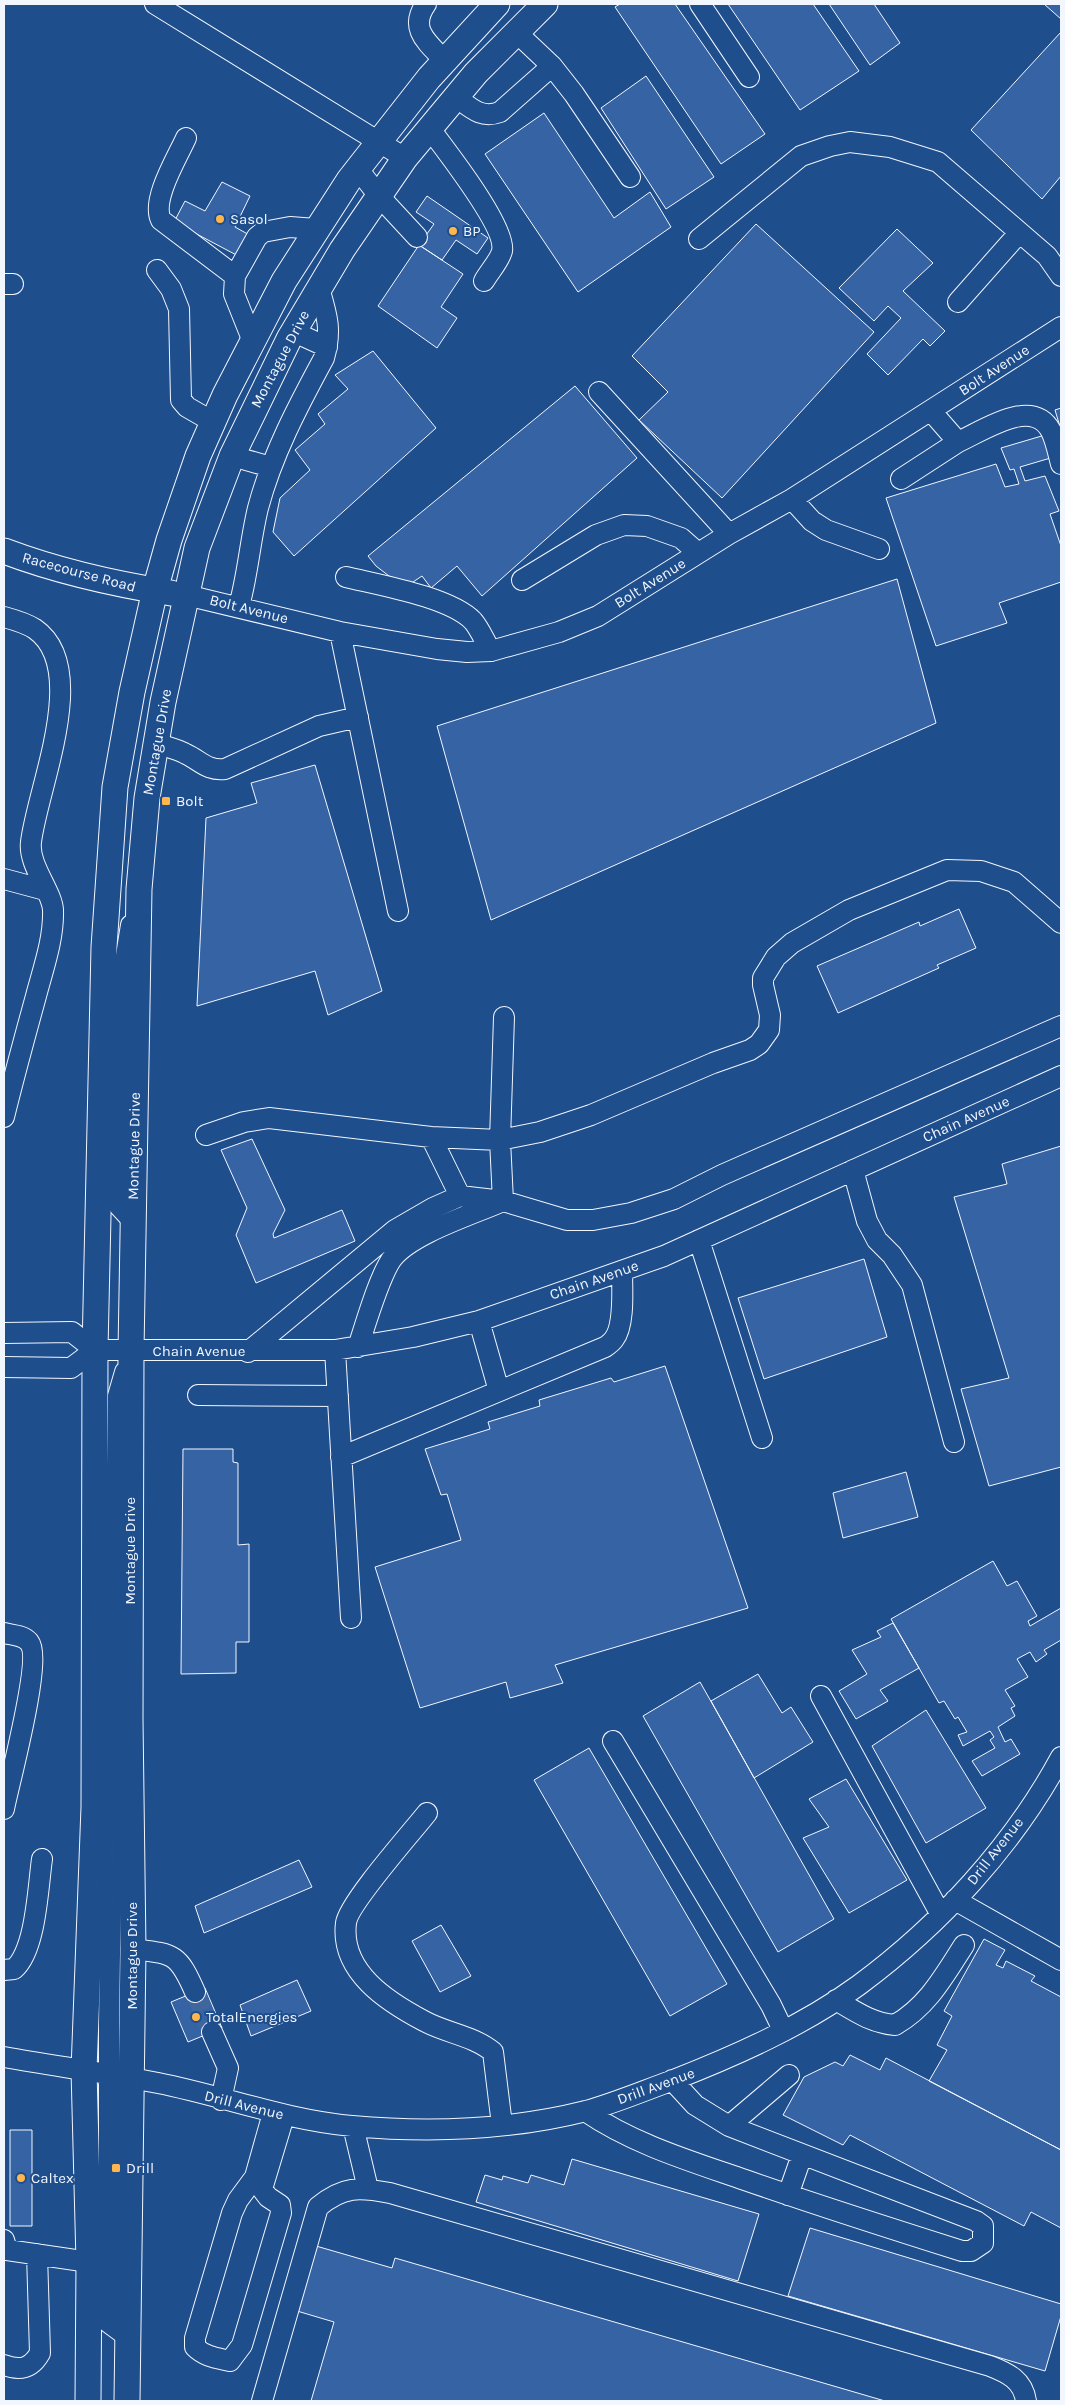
<svg xmlns="http://www.w3.org/2000/svg" width="1065" height="2405" font-family="Karla,sans-serif">
<rect width="100%" height="100%" fill="#1f4e8c"/>
<path fill="#3563a3" stroke="#f2f6ff" d="M 620,4 L 675,4 L 765,134 L 721,164 L 615,7 Z
M 728,4 L 813,4 L 859,71 L 800,110 Z
M 829,4 L 874,4 L 900,43 L 870,65 Z
M 1044,4 L 1061,4 L 1061,19 Z
M 1061,32 L 1061,176 L 1042,199 L 971,130 Z
M 646,76 L 714,177 L 666,209 L 601,108 Z
M 544,113 L 614,218 L 650,192 L 671,227 L 578,292 L 485,154 Z
M 222,182 L 250,196 L 235,227 L 253,237 L 242,258 L 174,222 L 185,201 L 205,211 Z
M 427,196 L 488,238 L 477,254 L 456,240 L 442,260 L 419,245 L 434,224 L 416,212 Z
M 756,224 L 874,332 L 722,498 L 639,420 L 668,392 L 632,356 Z
M 897,229 L 933,263 L 903,291 L 945,331 L 930,346 L 923,339 L 888,375 L 867,354 L 901,318 L 888,306 L 874,321 L 839,288 Z
M 419,245 L 463,274 L 441,307 L 457,318 L 437,348 L 378,306 Z
M 373,351 L 436,428 L 294,556 L 273,532 L 280,498 L 310,470 L 295,450 L 325,424 L 318,414 L 348,389 L 335,375 Z
M 575,386 L 637,458 L 482,596 L 457,566 L 431,588 L 422,576 L 410,584 L 389,576 L 376,566 L 368,556 Z
M 1061,408 L 1061,430 L 1055,410 Z
M 1045,435 L 1054,457 L 1020,467 L 1025,481 L 1045,476 L 1059,511 L 1050,514 L 1061,546 L 1061,582 L 999,603 L 1007,623 L 936,646 L 886,498 L 996,464 L 1005,487 L 1019,484 L 1014,469 L 1010,470 L 1001,448 Z
M 897,579 L 936,723 L 491,920 L 437,726 Z
M 315,765 L 382,991 L 328,1015 L 315,971 L 197,1006 L 206,818 L 257,803 L 251,783 Z
M 959,909 L 976,948 L 937,965 L 939,968 L 838,1013 L 817,966 L 919,922 L 920,926 Z
M 252,1139 L 285,1210 L 273,1234 L 274,1238 L 342,1210 L 355,1241 L 256,1283 L 236,1235 L 247,1208 L 221,1150 Z
M 1061,1146 L 1061,1467 L 989,1486 L 961,1389 L 1009,1378 L 954,1197 L 1007,1184 L 1002,1164 Z
M 864,1259 L 887,1337 L 764,1379 L 738,1298 Z
M 665,1366 L 748,1608 L 555,1665 L 563,1683 L 510,1698 L 506,1682 L 420,1708 L 375,1567 L 461,1540 L 447,1494 L 441,1495 L 425,1449 L 490,1429 L 488,1422 L 540,1406 L 539,1400 L 611,1378 L 614,1382 Z
M 183,1449 L 233,1449 L 233,1462 L 238,1463 L 238,1545 L 249,1544 L 249,1642 L 236,1642 L 236,1673 L 181,1674 Z
M 906,1472 L 918,1517 L 843,1538 L 833,1493 Z
M 993,1561 L 1007,1586 L 1017,1581 L 1037,1616 L 1028,1621 L 1030,1626 L 1061,1608 L 1061,1640 L 1044,1650 L 1047,1654 L 1036,1662 L 1030,1652 L 1017,1659 L 1028,1677 L 1005,1690 L 1015,1706 L 1011,1708 L 1015,1716 L 998,1727 L 1005,1742 L 1011,1739 L 1020,1754 L 982,1776 L 972,1761 L 995,1748 L 990,1740 L 994,1737 L 990,1731 L 963,1746 L 958,1735 L 967,1732 L 958,1717 L 955,1719 L 944,1701 L 939,1703 L 891,1619 Z
M 893,1623 L 919,1668 L 880,1690 L 888,1701 L 856,1719 L 839,1691 L 867,1674 L 852,1650 L 881,1637 L 877,1631 Z
M 758,1674 L 782,1713 L 791,1707 L 813,1742 L 754,1778 L 711,1701 Z
M 700,1682 L 834,1919 L 778,1952 L 643,1716 Z
M 926,1710 L 986,1808 L 926,1843 L 872,1746 Z
M 589,1748 L 727,1984 L 670,2016 L 534,1780 Z
M 846,1779 L 907,1880 L 849,1913 L 803,1838 L 829,1827 L 809,1799 Z
M 299,1860 L 312,1887 L 204,1933 L 195,1906 Z
M 441,1925 L 471,1976 L 440,1992 L 412,1941 Z
M 984,1939 L 1005,1950 L 996,1965 L 1003,1968 L 1006,1961 L 1035,1976 L 1031,1981 L 1061,1997 L 1061,2150 L 929,2081 L 947,2050 L 937,2045 L 952,2016 L 944,2011 Z
M 297,1980 L 311,2011 L 251,2036 L 240,2005 Z
M 205,1988 L 222,2028 L 188,2042 L 171,2002 Z
M 850,2055 L 880,2070 L 886,2058 L 1061,2150 L 1061,2228 L 1031,2212 L 1024,2226 L 850,2135 L 843,2145 L 783,2115 L 804,2077 L 835,2062 L 843,2066 Z
M 10,2130 L 32,2130 L 32,2226 L 10,2226 Z
M 572,2159 L 759,2214 L 738,2281 L 476,2202 L 485,2175 L 502,2180 L 503,2176 L 528,2183 L 531,2175 L 564,2185 Z
M 810,2228 L 1061,2304 L 1061,2316 L 1045,2371 L 788,2296 Z
M 316,2246 L 392,2268 L 395,2258 L 885,2401 L 311,2401 L 334,2322 L 297,2311 Z"/>
<g fill="none" stroke-linecap="round" stroke-linejoin="round">
<path stroke="#3f679d" stroke-width="20" stroke-dasharray="20 10" stroke-linecap="butt" d="M 195,1992 L 212,2032"/>
<g stroke="#f2f6ff" stroke-width="22">
<path id="minor" d="M 155,4 L 405,158
M 426,4 C 408,29 428,43 445,61
M 700,4 L 749,77
M 516,32 L 552,66
M 456,97 C 471,108 481,119 500,112 L 552,66 L 574,94 L 630,177
M 430,129 C 445,149 507,228 502,251 C 500,260 489,272 484,281
M 186,138 C 177,158 151,200 161,220 L 235,276
M 357,168 L 379,196 L 417,237
M 699,239 L 801,156 L 830,146 L 850,142 L 890,147 L 938,162 L 1047,256 L 1061,276
M 157,270 L 171,289 L 179,309 L 181,400 L 187,407 L 213,422
M 4,284 L 13,284
M 958,302 L 1019,233
M 294,332 L 327,347
M 252,339 L 234,294 L 235,276 L 257,237 L 263,232 L 290,227 L 316,229
M 599,392 L 729,534
M 958,442 C 983,431 1032,396 1051,431 C 1056,441 1058,453 1061,464
M 232,456 L 271,467
M 901,479 L 958,442 L 931,411
M 792,499 L 812,521 L 826,530 L 879,549
M 346,577 C 379,585 450,597 473,621 C 480,629 485,642 491,651
M 522,580 L 596,535 L 624,525 L 647,526 L 681,538 L 698,553
M 186,595 L 340,632 L 437,649 L 467,652 L 491,651 L 559,632 L 598,616 L 729,534 L 792,499 L 1061,327
M 239,606 C 248,574 250,541 258,508 C 272,455 298,406 324,358 C 332,330 327,315 319,288
M 4,617 C 15,620 26,623 35,629 C 91,668 37,789 31,842 C 28,865 52,891 53,910 C 54,939 43,969 36,996 C 25,1036 14,1076 4,1117
M 340,632 L 398,911
M 156,743 C 166,747 177,749 186,754 C 201,761 207,771 225,769 L 319,726 L 358,717
M 4,879 L 45,890
M 131,925 L 124,968 L 119,1206 L 133,1221
M 206,1135 L 244,1122 L 269,1118 L 431,1137 L 460,1196
M 431,1137 L 500,1140 L 540,1132 L 591,1115 L 713,1063 L 750,1050 L 759,1044 L 769,1030 L 770,1015 L 763,985 L 763,978 L 776,957 L 792,943 L 849,910 L 947,870 L 981,871 L 1014,882 L 1061,923
M 853,1170 L 867,1221 L 877,1240 L 892,1255 L 912,1285 L 954,1442
M 699,1240 L 762,1438
M 479,1321 L 499,1391
M 4,1333 L 72,1332 L 95,1350
M 358,1347 C 366,1323 378,1280 391,1260 C 409,1234 474,1214 503,1201 L 500,1140 L 504,1017
M 95,1350 L 335,1350 L 413,1337 L 479,1321 L 664,1256 L 1061,1076
M 335,1350 L 351,1618
M 248,1352 L 395,1230 L 433,1208 L 460,1196 L 503,1201 L 567,1220 L 593,1220 L 631,1213 L 674,1199 L 722,1175 L 1061,1026
M 4,1367 L 71,1368 L 95,1350
M 125,1372 L 118,1396 L 109,2024 L 109,2323 L 128,2337
M 198,1395 L 338,1396
M 341,1457 L 605,1347 C 608,1345 612,1342 614,1339 C 625,1325 622,1288 622,1271
M 4,1633 C 12,1635 23,1635 29,1642 C 43,1659 9,1783 4,1809
M 821,1696 L 941,1915
M 613,1741 L 771,2005 L 783,2030
M 427,1813 C 412,1832 348,1904 346,1923 C 340,1972 388,2002 424,2021 C 446,2033 474,2036 493,2052 L 502,2125
M 955,1900 L 1061,1960
M 133,1949 C 174,1954 178,1953 195,1992
M 4,1970 L 14,1969 C 36,1950 38,1887 42,1859
M 836,2000 C 856,2012 872,2023 895,2025 C 928,2006 944,1976 964,1945
M 212,2032 L 228,2068 L 221,2100
M 4,2057 C 55,2066 107,2073 158,2083 C 224,2096 285,2120 352,2126 C 430,2133 510,2130 586,2111 C 615,2103 643,2091 671,2081 C 735,2056 803,2026 859,1985 C 940,1925 1013,1846 1061,1757
M 585,2111 C 633,2144 690,2161 745,2180 C 817,2205 889,2228 962,2251 L 971,2251 L 983,2243 L 983,2226 L 976,2221 L 729,2126 L 695,2105 L 672,2080
M 273,2113 L 255,2177 L 238,2200 L 232,2213 L 195,2338 L 195,2347 C 205,2357 217,2358 230,2361 L 242,2345 L 281,2213 L 280,2205 L 268,2197 L 262,2189 L 284,2116
M 353,2126 L 368,2189
M 729,2126 L 789,2075
M 788,2195 L 802,2155
M 4,2240 L 7,2250 L 89,2262
M 4,2365 C 20,2371 31,2369 40,2353 L 37,2254
M 262,2401 L 318,2207 C 343,2186 359,2187 390,2193 L 990,2366 C 1008,2373 1023,2380 1026,2401"/>
</g>
<g stroke="#f2f6ff" stroke-width="27">
<path id="major" d="M 4,551 C 57,571 114,584 171,593
M 88,2401 L 89,2262 L 84,2070 L 94,1807 L 95,1350 L 104,947 L 115,787 L 132,692 L 155,590 L 169,540 L 198,456 L 225,395 L 284,281 L 349,180 L 429,78 L 497,4
M 127,2401 L 133,1949 L 130,1719 L 131,1351 L 139,889 L 147,798 L 163,702 L 197,548 L 232,456 L 289,339 L 342,250 L 405,158 L 476,73 L 545,4"/>
</g>
<use href="#minor" stroke="#1f4e8c" stroke-width="20"/>
<use href="#major" stroke="#1f4e8c" stroke-width="25"/>
</g>
<g fill="#ffb74d" stroke="#1f4e8c" stroke-width="2">
<circle cx="220" cy="219" r="5"/>
<circle cx="453" cy="231" r="5"/>
<rect x="161" y="796" width="10" height="10" rx="2.5"/>
<circle cx="196" cy="2017" r="5"/>
<rect x="111" y="2163" width="10" height="10" rx="2.5"/>
<circle cx="21" cy="2178" r="5"/>
</g>
<g text-anchor="middle" stroke-width="4" stroke-linejoin="round" paint-order="stroke">
<g font-size="15" fill="#f2f6ff" stroke="#1f4e8c" text-anchor="start">
<text x="230" y="224">Sasol</text>
<text x="463" y="236">BP</text>
<text x="176" y="806">Bolt</text>
<text x="206" y="2022">TotalEnergies</text>
<text x="126" y="2173">Drill</text>
<text x="31" y="2183">Caltex</text>
</g>
<g font-size="15" fill="#f2f6ff" stroke="#1f4e8c">
<text transform="translate(280 359) rotate(-62)" y="5">Montague Drive</text>
<text transform="translate(994 370) rotate(-33)" y="5">Bolt Avenue</text>
<text transform="translate(79 572) rotate(15)" y="5">Racecourse Road</text>
<text transform="translate(650 583) rotate(-32)" y="5">Bolt Avenue</text>
<text transform="translate(249 609) rotate(14)" y="5">Bolt Avenue</text>
<text transform="translate(157 742) rotate(-80)" y="5">Montague Drive</text>
<text transform="translate(966 1119) rotate(-24)" y="5">Chain Avenue</text>
<text transform="translate(134 1146) rotate(-89)" y="5">Montague Drive</text>
<text transform="translate(594 1280) rotate(-19)" y="5">Chain Avenue</text>
<text x="199" y="1356">Chain Avenue</text>
<text transform="translate(130 1551) rotate(-90)" y="5">Montague Drive</text>
<text transform="translate(995 1851) rotate(-52)" y="5">Drill Avenue</text>
<text transform="translate(132 1956) rotate(-90)" y="5">Montague Drive</text>
<text transform="translate(656 2086) rotate(-20)" y="5">Drill Avenue</text>
<text transform="translate(244 2105) rotate(14)" y="5">Drill Avenue</text>
</g>
</g>
<rect width="1065" height="2405" fill="none" stroke="#f2f6ff" stroke-width="10"/>
</svg>
